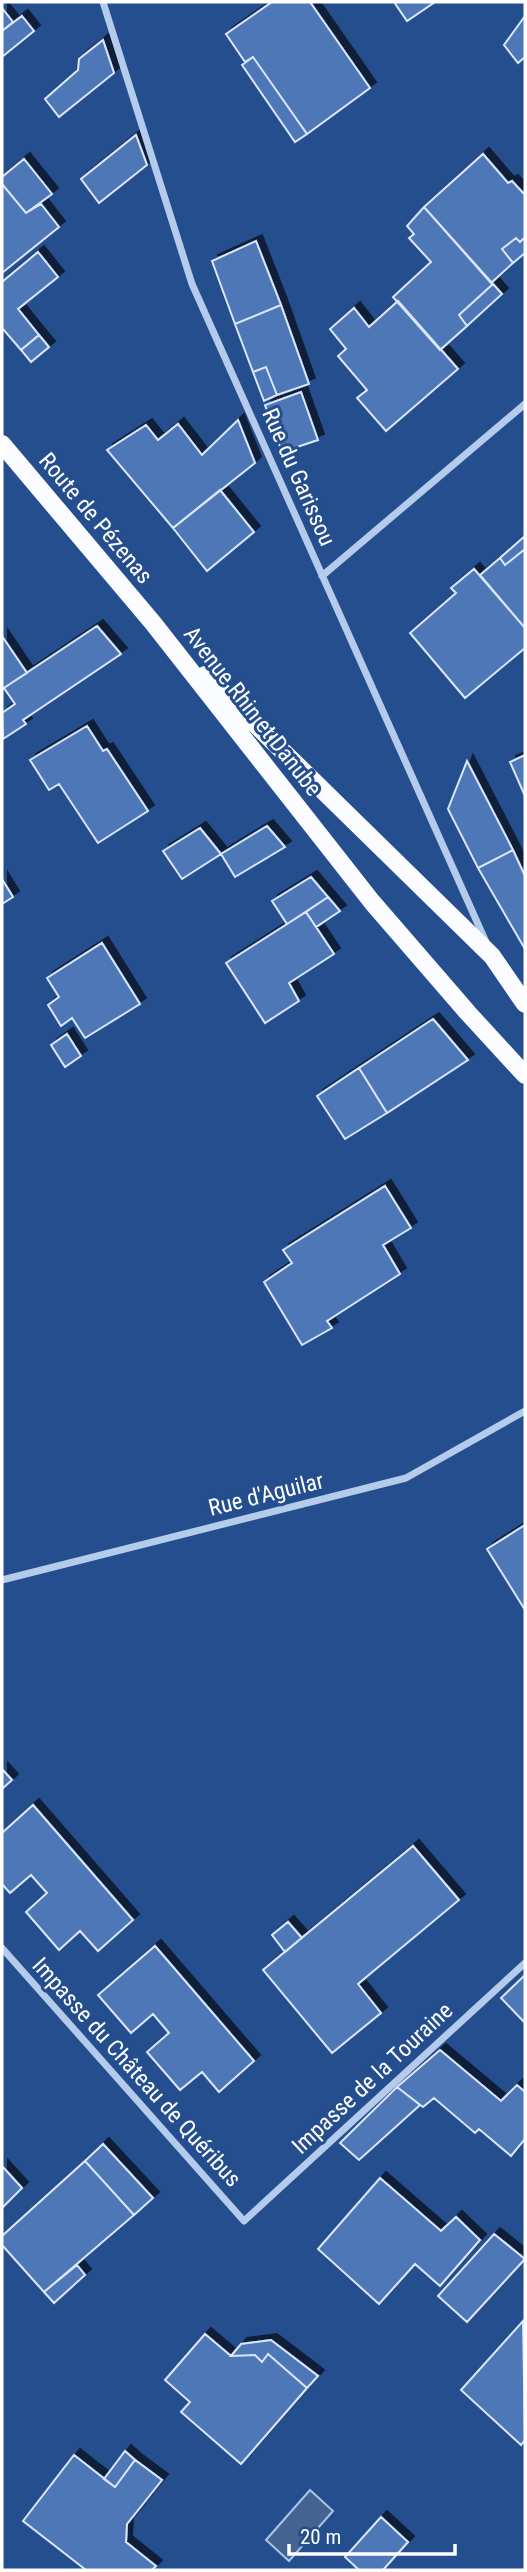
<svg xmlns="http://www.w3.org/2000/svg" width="527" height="2572" font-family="'Roboto Condensed',sans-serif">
<defs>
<filter id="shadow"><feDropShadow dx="6" dy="-6" stdDeviation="0" flood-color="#0009"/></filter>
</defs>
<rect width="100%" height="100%" fill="#254e8f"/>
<path fill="#456291" stroke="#a9c5ec" stroke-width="2" d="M 310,2490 L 333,2511 L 289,2561 L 266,2540 Z"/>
<path fill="#4d77b6" stroke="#dae6f9" stroke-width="2" filter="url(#shadow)" d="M 272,2 L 310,2 L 370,88 L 307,134 L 253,57 L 245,62 L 226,34 Z
M 394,2 L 435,2 L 407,21 Z
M 2,8 L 13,22 L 2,31 Z
M 22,16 L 34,31 L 2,57 L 2,31 Z
M 525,16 L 525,57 L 518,63 L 504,45 Z
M 103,40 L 114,73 L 59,117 L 45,99 L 78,70 L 79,59 Z
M 253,57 L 307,134 L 295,142 L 242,65 Z
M 136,135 L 147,165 L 99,203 L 81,179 Z
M 483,154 L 508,183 L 512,181 L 525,195 L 525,237 L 520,242 L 516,238 L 502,249 L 513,263 L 491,283 L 424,207 Z
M 24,159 L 52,194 L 26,213 L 2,184 L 2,177 Z
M 2,184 L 26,213 L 41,204 L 59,227 L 2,273 Z
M 424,207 L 493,284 L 459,315 L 467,326 L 440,350 L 393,297 L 431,262 L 409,238 L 414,234 L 407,226 Z
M 525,237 L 525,253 L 513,263 L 502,249 L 516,238 L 520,242 Z
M 256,241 L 281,305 L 235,324 L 212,261 Z
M 38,252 L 58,277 L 18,309 L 39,335 L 21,350 L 2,328 L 2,282 Z
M 493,284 L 502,294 L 467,326 L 459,315 Z
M 398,301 L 458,369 L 386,431 L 357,398 L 367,390 L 338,356 L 346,349 L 330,329 L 354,308 L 369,327 Z
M 281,305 L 309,384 L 277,395 L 266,367 L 253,372 L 235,324 Z
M 39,335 L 49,347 L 31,362 L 21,350 Z
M 266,367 L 277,395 L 264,401 L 253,372 Z
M 301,392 L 318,440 L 282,452 L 265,405 Z
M 238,420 L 255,463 L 173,528 L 107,450 L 146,425 L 158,440 L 178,424 L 202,455 Z
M 220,490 L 254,532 L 207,571 L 173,528 Z
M 525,536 L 525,549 L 505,565 L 500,558 Z
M 525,549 L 525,628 L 480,575 L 500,558 L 505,565 Z
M 474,569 L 525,628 L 525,648 L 465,698 L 410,633 L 456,593 L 451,588 Z
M 97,626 L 121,654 L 23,720 L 26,724 L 3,739 L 2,713 L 15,704 L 4,688 Z
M 2,636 L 27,673 L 2,689 Z
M 87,726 L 103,751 L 107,749 L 148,811 L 98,843 L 59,784 L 49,790 L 30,760 Z
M 525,755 L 525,796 L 510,762 Z
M 467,761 L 513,850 L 478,868 L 448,809 Z
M 267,826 L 285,847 L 235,877 L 221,854 Z
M 200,828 L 221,854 L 182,879 L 163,851 Z
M 513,850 L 525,876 L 525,949 L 478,868 Z
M 311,877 L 328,897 L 287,924 L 272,901 Z
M 2,879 L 13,897 L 2,904 Z
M 328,897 L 340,911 L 316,927 L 306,912 Z
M 306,912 L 334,954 L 289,983 L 299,1001 L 265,1023 L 226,963 Z
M 102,943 L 140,1004 L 85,1038 L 72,1018 L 61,1026 L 48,1005 L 59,997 L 47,978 Z
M 433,1019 L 468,1060 L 387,1113 L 359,1068 Z
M 67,1034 L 81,1056 L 65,1067 L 51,1045 Z
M 359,1068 L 387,1113 L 345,1139 L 317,1096 Z
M 385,1186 L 411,1228 L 383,1245 L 400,1274 L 327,1321 L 332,1328 L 302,1345 L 264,1282 L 292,1263 L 283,1250 Z
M 525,1525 L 525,1610 L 487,1549 Z
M 2,1769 L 12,1780 L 2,1789 Z
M 33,1805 L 133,1920 L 98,1951 L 80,1931 L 59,1950 L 26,1912 L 47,1893 L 31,1875 L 10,1893 L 2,1884 L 2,1833 Z
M 413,1846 L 459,1900 L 358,1984 L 381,2013 L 332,2053 L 263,1970 Z
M 288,1922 L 302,1938 L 285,1952 L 272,1935 Z
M 155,1946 L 254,2061 L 219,2092 L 202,2072 L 180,2090 L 147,2052 L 169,2033 L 153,2014 L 131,2033 L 98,1995 Z
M 525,1975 L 525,2023 L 501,1998 Z
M 440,2050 L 501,2101 L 517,2085 L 525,2092 L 525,2139 L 511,2156 L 479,2129 L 475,2133 L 434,2098 L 423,2107 L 397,2087 Z
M 397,2087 L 420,2105 L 359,2160 L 340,2143 Z
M 103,2144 L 153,2198 L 134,2215 L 85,2161 Z
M 85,2161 L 134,2215 L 44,2292 L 2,2245 L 2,2236 Z
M 2,2166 L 22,2188 L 2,2208 Z
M 380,2178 L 441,2231 L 456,2217 L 480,2240 L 440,2286 L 415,2264 L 379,2304 L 318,2249 Z
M 494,2234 L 525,2259 L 467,2322 L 438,2296 Z
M 77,2265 L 85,2275 L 54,2303 L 44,2292 Z
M 523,2321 L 525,2440 L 521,2445 L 461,2390 Z
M 205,2334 L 231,2356 L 255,2355 L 262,2362 L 268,2354 L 307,2388 L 241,2464 L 181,2412 L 190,2402 L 165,2380 Z
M 271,2340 L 318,2376 L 307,2388 L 268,2354 L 262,2362 L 255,2355 L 231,2356 L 241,2344 Z
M 125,2451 L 135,2460 L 115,2487 L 104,2479 Z
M 74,2455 L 115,2487 L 135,2460 L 162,2480 L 127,2524 L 126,2542 L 156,2566 L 152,2570 L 86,2570 L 23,2521 Z
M 381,2517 L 408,2542 L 383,2570 L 359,2570 L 345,2557 Z"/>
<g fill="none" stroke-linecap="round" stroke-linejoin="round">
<path stroke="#b5cbeb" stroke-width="7" d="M 103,2 L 192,284 L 486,942
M 322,576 L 525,404
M 2,1580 L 406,1478 L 525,1411
M 2,1948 L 244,2221 L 525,1963"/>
<path stroke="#fafcff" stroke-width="18" d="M 2,444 L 153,623 L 372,902 L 468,1013 L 525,1075
M 205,675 L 492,956 L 525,1004"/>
</g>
<g text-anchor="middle" stroke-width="6" stroke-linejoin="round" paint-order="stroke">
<g font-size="23" fill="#fff" stroke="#254e8f">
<text transform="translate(299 477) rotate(66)" y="8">Rue du Garissou</text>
<text transform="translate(96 518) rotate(50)" y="8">Route de Pézenas</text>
<text transform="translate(253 711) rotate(52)" y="8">Avenue Rhin et Danube</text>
<text transform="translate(266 1494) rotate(-14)" y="8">Rue d'Aguilar</text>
<text transform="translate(137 2072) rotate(48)" y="8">Impasse du Château de Quéribus</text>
<text transform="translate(372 2078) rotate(-43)" y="8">Impasse de la Touraine</text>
</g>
</g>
<rect width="527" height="2572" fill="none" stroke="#ffffff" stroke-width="7"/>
<path d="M289 2544v10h166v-10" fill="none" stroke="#ffffff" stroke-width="3.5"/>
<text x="300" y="2544" font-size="21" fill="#ffffff" stroke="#254e8f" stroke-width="5" paint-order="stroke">20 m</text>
</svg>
